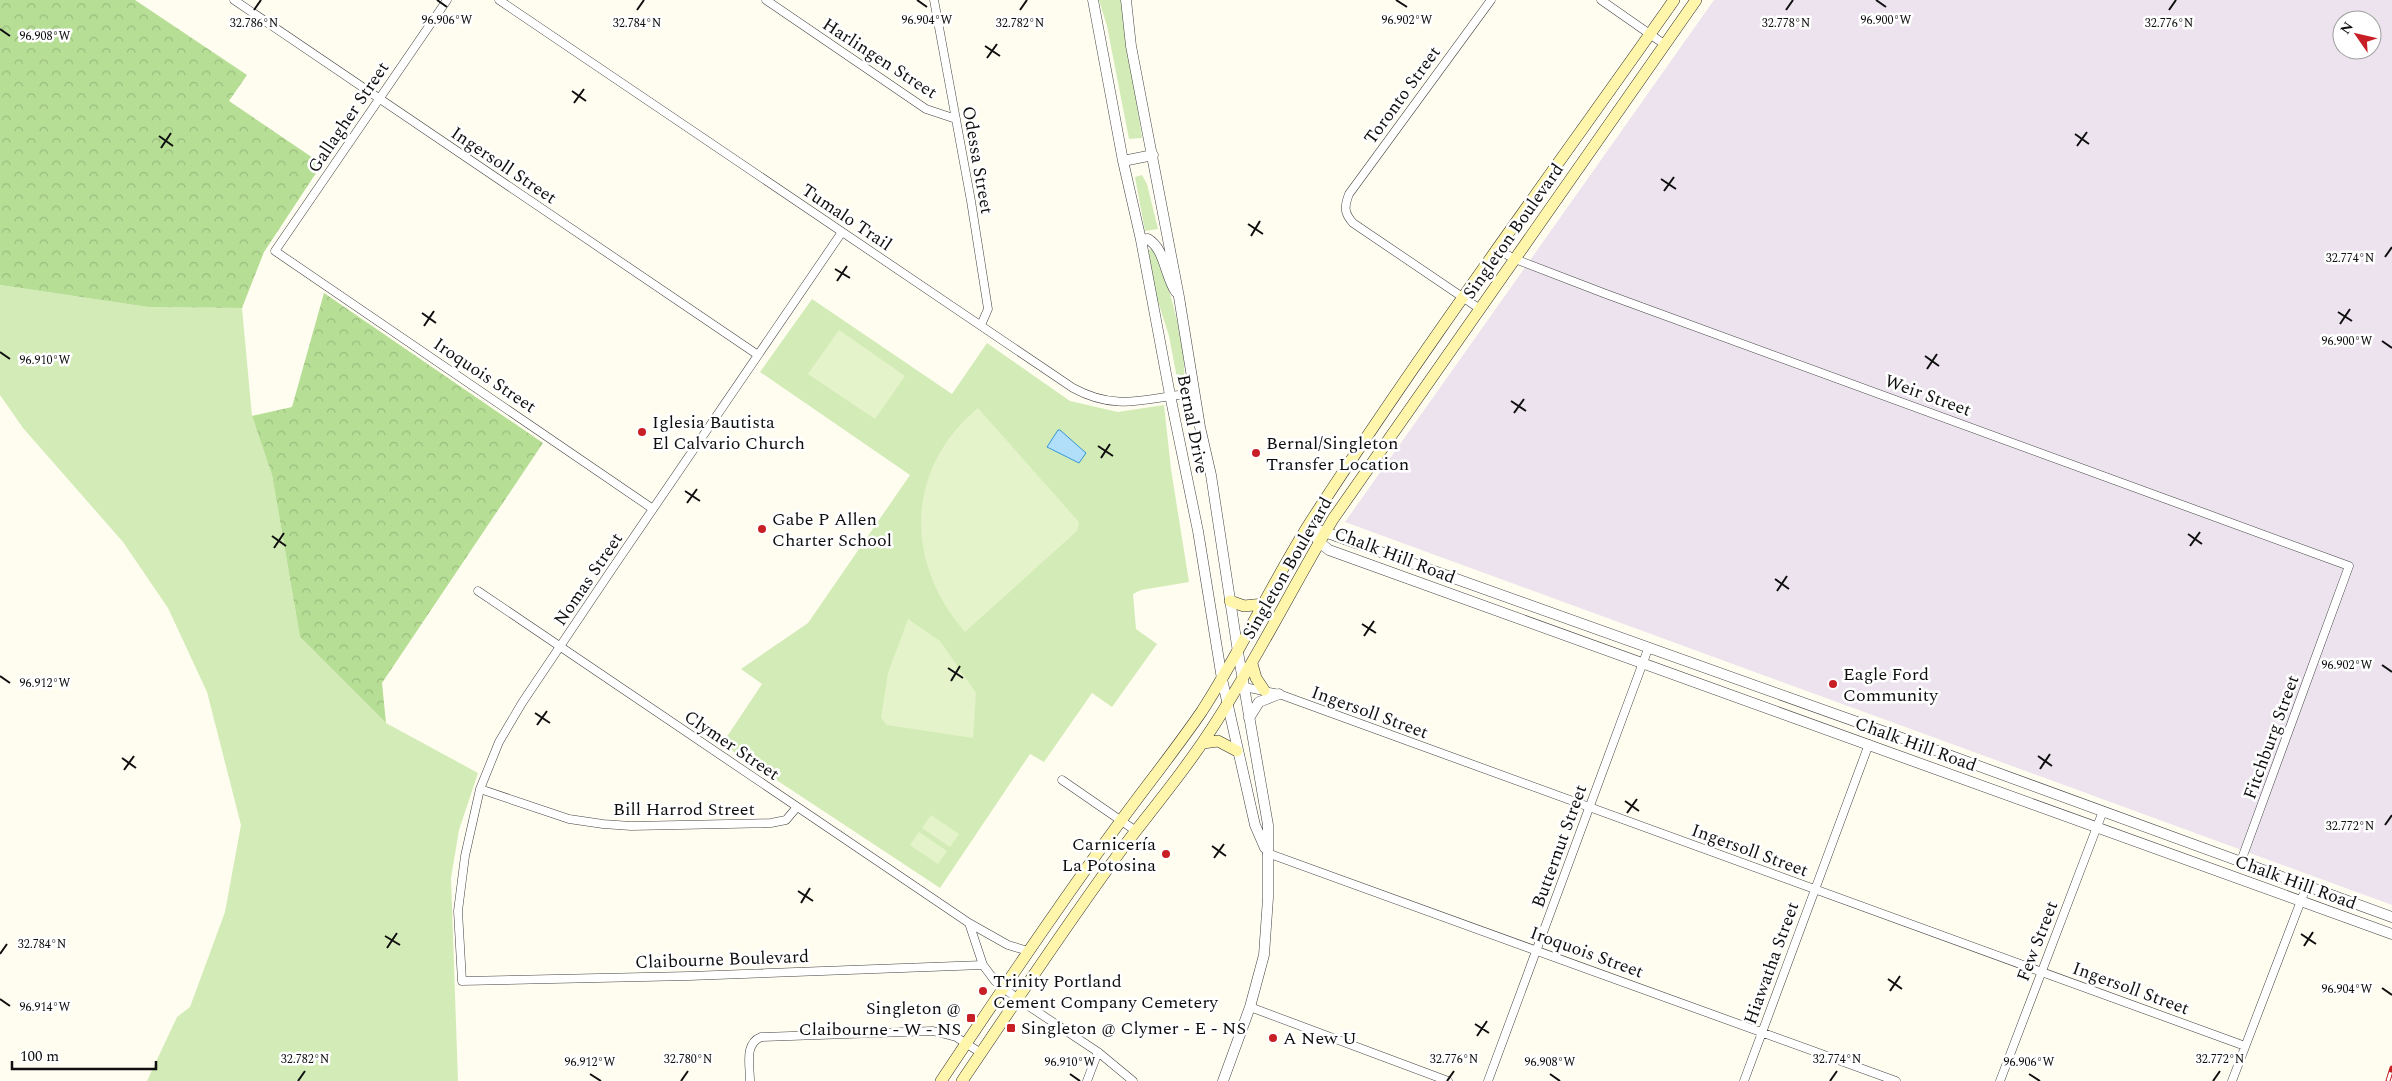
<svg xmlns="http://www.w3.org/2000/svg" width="2392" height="1081" font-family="Spectral,serif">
<defs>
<pattern id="forest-crowns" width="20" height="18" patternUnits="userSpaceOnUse" patternTransform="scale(1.25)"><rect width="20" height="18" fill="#b6de95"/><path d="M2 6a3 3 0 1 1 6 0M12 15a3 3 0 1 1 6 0" fill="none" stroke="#9bbd7f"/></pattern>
</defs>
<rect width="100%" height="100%" fill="#fffcf0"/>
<path fill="#ece3ee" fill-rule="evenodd" d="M 1714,0 L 2392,0 L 2392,905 L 1345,522 ZM 2342,20 L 2372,20 L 2372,50 L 2342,50 Z"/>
<path fill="#d3ecb7" d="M 1099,0 L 1121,0 L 1142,138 L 1129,139 L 1107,26 Z
M 1142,175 L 1147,184 L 1158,229 L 1145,231 L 1135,177 Z
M 1154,249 C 1167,276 1187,348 1184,378 L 1177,378 L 1169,336 L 1156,295 L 1148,250 Z
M 0,285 L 148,307 L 242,308 L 252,416 L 272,475 L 300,637 L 386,723 L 478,773 L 459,830 L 451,878 L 458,1081 L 147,1081 L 177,1017 L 190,1007 L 225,912 L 241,825 L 207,692 L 168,608 L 123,542 L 23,428 L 0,395 Z
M 812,299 L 952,394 L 987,343 L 1070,401 L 1118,412 L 1164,405 L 1171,469 L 1189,582 L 1141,590 L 1133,594 L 1136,629 L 1157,644 L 1112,707 L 1092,693 L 1044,762 L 1030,754 L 940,888 L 722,744 L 762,684 L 741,669 L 808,623 L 910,475 L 760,372 Z"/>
<path fill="url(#forest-crowns)" d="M 0,0 L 135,0 L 247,75 L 229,101 L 322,164 L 264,252 L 242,308 L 148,307 L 0,285 Z
M 324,293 L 543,443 L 382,683 L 386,723 L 300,637 L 272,475 L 252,416 L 292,407 Z"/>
<path fill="#e4f3c9" d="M 839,330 L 905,376 L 875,419 L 808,374 Z
M 978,408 L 1079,522 L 1077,531 L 965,632 C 904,562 905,469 978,408 Z
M 908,619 L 940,641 L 976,693 L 973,738 L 887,725 L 881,718 L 888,673 Z
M 931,815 L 959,834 L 950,847 L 922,828 Z
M 919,832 L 947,851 L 938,864 L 910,845 Z"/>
<path fill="#b1dffa" stroke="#3495d5" d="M 1058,430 L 1060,430 L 1086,453 L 1079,463 L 1047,447 Z"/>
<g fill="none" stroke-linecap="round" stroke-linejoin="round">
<g stroke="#424242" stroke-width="9">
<path id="minor" d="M 234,0 L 758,355
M 447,0 L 275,251 L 653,509
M 499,0 L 1073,388 C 1119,413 1147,397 1195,393
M 766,0 L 926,109 L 956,119
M 934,0 L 971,201 L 988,309 L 981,325
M 1601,0 L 1664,44
M 842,232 L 612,569 L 522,703 L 499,742 L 480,789 L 465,856 L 458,911 L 462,981 L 689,976 L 983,965
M 1498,250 L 1515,259 L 1606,294 L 2349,566 L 2241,861
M 1480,309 L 1353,223 C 1344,213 1344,207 1349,194 L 1491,0
M 478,591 L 969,923 L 983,965 L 995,981 L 1018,999 L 1098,1052 L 1133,1081
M 1244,687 L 1279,694 L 2245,1046
M 1062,780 L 1136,831
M 480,789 L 569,819 L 603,824 L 631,826 L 771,823 L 786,820 L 797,807
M 1267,853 L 1896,1081
M 969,923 L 1008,945 L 1028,951
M 1250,1007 L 1448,1081
M 750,1081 C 750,1065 744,1044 761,1037 L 933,1031 L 956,1037 L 981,1053
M 1087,1081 L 1098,1052
M 1488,1081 L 1648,649
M 1744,1081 L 1869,744
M 2000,1081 L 2103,811
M 2232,1081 L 2307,885"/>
</g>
<g stroke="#424242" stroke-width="11">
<path id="tertiary" d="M 1093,0 L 1123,161 L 1141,240 L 1170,395 L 1198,531 L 1222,679 L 1255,825 L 1265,848
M 1126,0 L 1131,46 L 1179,297 L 1200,427 L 1211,475 L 1238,652 L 1268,825 L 1268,898 L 1264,955 L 1250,1007 L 1223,1081
M 1123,161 L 1153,155
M 1141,240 L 1148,239 C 1165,249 1165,276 1176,292
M 1308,526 L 1319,542 L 1329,550 L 2392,934
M 1308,526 L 1913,742 L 2392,917
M 1249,718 L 1259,702 L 1279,694"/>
</g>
<g stroke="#313131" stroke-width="12">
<path id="secondary" d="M 1230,601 L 1244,606 L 1264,604
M 1252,664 L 1256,678 L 1264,690
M 1203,743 L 1218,741 L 1237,751
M 941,1081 C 999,994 1058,906 1120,822 C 1147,785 1176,749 1202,711 C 1243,648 1273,580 1313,518 C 1428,341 1553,172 1674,0
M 962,1081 C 1017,1000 1070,919 1128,841 C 1159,801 1191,762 1218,719 C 1259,654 1294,585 1333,519 L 1696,0"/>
</g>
<use href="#minor" stroke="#fff" stroke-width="8"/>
<use href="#tertiary" stroke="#fff" stroke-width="10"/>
<use href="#secondary" stroke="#fff6ab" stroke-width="11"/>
<g stroke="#c81e25" stroke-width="5">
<path id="rail" d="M 2388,1081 L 2392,1068"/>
</g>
<use href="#rail" stroke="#fff" stroke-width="3" stroke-dasharray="9" stroke-linecap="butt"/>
</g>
<path fill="none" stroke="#0f0f0f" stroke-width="2" d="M 437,0 L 447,7M 917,0 L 927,7M 1396,0 L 1407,7M 1876,0 L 1886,7M 254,10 L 261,0M 637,10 L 644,0M 1020,10 L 1027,0M 1786,10 L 1793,0M 2169,10 L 2176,0M 0,29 L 10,36M 985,46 L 1000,56M 987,58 L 997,44M 572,91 L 586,101M 574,103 L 584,89M 2075,134 L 2089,144M 159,136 L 173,146M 2077,146 L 2087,132M 161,148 L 171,133M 1661,179 L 1676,189M 1664,191 L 1674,177M 1248,224 L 1263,234M 1251,236 L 1260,221M 2385,257 L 2392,247M 835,269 L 850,278M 837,281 L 847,266M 2338,312 L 2352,321M 422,313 L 436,323M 2340,324 L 2350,309M 424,326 L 434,311M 2382,341 L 2392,348M 0,352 L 10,359M 1925,356 L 1939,366M 1927,369 L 1937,354M 1511,401 L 1526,411M 1514,413 L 1524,399M 1098,446 L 1113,456M 1101,458 L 1110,444M 685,491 L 700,501M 687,503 L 697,489M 2188,534 L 2202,544M 272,536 L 286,546M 2190,546 L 2200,532M 274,548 L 284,533M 1775,579 L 1789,589M 1777,591 L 1787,576M 1362,624 L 1376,633M 1364,636 L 1374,621M 2382,665 L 2392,672M 948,668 L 963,678M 0,676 L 10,683M 951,681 L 960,666M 535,713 L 550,723M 537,725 L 547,711M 2038,756 L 2052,766M 122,758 L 136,768M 2040,769 L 2050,754M 124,770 L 134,756M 1625,801 L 1639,811M 1627,813 L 1637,799M 2385,825 L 2392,815M 1212,846 L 1226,856M 1214,858 L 1224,844M 798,891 L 813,901M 801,903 L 810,888M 2301,934 L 2316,944M 385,936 L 400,945M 2304,946 L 2313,932M 387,948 L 397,933M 0,954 L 7,944M 1888,979 L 1902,989M 2382,988 L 2392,995M 1890,991 L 1900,976M 0,999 L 10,1006M 1475,1024 L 1489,1033M 1477,1036 L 1487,1021M 590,1074 L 601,1081M 1070,1074 L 1080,1081M 1550,1074 L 1560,1081M 2029,1074 L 2040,1081M 298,1081 L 305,1071M 681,1081 L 688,1071M 1447,1081 L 1454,1071M 1830,1081 L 1837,1071M 2213,1081 L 2220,1071"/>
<g fill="#c81e25" stroke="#fff" stroke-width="2">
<circle cx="642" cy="432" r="5"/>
<circle cx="1256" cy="453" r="5"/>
<circle cx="762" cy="529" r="5"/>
<circle cx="1833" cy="684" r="5"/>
<circle cx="1166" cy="854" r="5"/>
<circle cx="983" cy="991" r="5"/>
<rect x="966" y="1013" width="10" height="10" rx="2.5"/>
<rect x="1006" y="1023" width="10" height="10" rx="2.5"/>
<circle cx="1273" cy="1038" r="5"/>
</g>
<g text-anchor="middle" stroke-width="5" stroke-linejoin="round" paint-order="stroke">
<g font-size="18" fill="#0f0f0f" stroke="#fff">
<text transform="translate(880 58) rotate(33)" y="6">Harlingen Street</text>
<text transform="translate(1402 95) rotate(-54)" y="6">Toronto Street</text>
<text transform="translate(348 117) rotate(-56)" y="6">Gallagher Street</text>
<text transform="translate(978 160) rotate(80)" y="6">Odessa Street</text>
<text transform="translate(504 165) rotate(34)" y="6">Ingersoll Street</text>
<text transform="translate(847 217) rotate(34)" y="6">Tumalo Trail</text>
<text transform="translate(1513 231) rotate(-55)" y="6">Singleton Boulevard</text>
<text transform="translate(485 375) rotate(34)" y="6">Iroquois Street</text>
<text transform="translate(1928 395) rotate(20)" y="6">Weir Street</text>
<text transform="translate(1193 424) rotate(79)" y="6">Bernal Drive</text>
<text transform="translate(1395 555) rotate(21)" y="6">Chalk Hill Road</text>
<text transform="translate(1287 568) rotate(-60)" y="6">Singleton Boulevard</text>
<text transform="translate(588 579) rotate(-56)" y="6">Nomas Street</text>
<text transform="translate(1370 712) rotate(20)" y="6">Ingersoll Street</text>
<text transform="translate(2271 737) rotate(-70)" y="6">Fitchburg Street</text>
<text transform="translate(1916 744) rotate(20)" y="6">Chalk Hill Road</text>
<text transform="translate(732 745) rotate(34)" y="6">Clymer Street</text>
<text x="684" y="815">Bill Harrod Street</text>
<text transform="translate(1559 846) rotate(-70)" y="6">Butternut Street</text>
<text transform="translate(1750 850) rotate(20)" y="6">Ingersoll Street</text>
<text transform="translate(2296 882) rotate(20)" y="6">Chalk Hill Road</text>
<text transform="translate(2037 941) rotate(-69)" y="6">Few Street</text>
<text transform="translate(1587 952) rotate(20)" y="6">Iroquois Street</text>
<text transform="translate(722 959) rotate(-2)" y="6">Claibourne Boulevard</text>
<text transform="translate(1771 963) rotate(-70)" y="6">Hiawatha Street</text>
<text transform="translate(2131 988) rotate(20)" y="6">Ingersoll Street</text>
</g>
<g font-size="18" fill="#0f0f0f" stroke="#fff" text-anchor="start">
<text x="652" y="428">Iglesia Bautista<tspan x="652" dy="21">El Calvario Church</tspan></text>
<text x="1266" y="449">Bernal/Singleton<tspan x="1266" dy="21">Transfer Location</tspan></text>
<text x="772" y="525">Gabe P Allen<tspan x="772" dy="21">Charter School</tspan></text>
<text x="1843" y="680">Eagle Ford<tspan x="1843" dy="21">Community</tspan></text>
<text x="1156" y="850" text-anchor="end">Carnicería<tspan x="1156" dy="21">La Potosina</tspan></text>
<text x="993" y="987">Trinity Portland<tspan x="993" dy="21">Cement Company Cemetery</tspan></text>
<text x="961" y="1014" text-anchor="end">Singleton @<tspan x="961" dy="21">Claibourne - W - NS</tspan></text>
<text x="1021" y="1034">Singleton @ Clymer - E - NS</text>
<text x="1283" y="1044">A New U</text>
</g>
</g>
<g font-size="12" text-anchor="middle" fill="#0f0f0f" stroke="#fff" stroke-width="5" stroke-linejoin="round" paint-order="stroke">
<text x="447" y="24">96.906°W</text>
<text x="927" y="24">96.904°W</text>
<text x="1407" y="24">96.902°W</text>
<text x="1886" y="24">96.900°W</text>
<text x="254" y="27">32.786°N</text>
<text x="637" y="27">32.784°N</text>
<text x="2169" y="27">32.776°N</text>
<text x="1020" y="27">32.782°N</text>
<text x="1786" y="27">32.778°N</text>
<text x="45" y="40">96.908°W</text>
<text x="2350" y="262">32.774°N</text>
<text x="2347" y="345">96.900°W</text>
<text x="45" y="364">96.910°W</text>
<text x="2347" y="669">96.902°W</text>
<text x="45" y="687">96.912°W</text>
<text x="2350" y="830">32.772°N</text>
<text x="42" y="948">32.784°N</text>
<text x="2347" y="993">96.904°W</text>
<text x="45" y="1011">96.914°W</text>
<text x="305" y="1063">32.782°N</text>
<text x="688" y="1063">32.780°N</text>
<text x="1454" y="1063">32.776°N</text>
<text x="1837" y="1063">32.774°N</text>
<text x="2220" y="1063">32.772°N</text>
<text x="590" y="1066">96.912°W</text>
<text x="1070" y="1066">96.910°W</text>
<text x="1550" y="1066">96.908°W</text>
<text x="2029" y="1066">96.906°W</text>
</g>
<g transform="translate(2357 35) rotate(304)"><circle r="24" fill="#ffffff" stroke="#9f9f9f"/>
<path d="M0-4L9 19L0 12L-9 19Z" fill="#c81e25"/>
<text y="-8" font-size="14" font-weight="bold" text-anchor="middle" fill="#0f0f0f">N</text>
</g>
<path d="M12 1061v8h144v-8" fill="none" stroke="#0f0f0f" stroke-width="2.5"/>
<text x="20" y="1061" font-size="15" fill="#0f0f0f" stroke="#ffffff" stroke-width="4" paint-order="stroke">100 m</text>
</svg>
